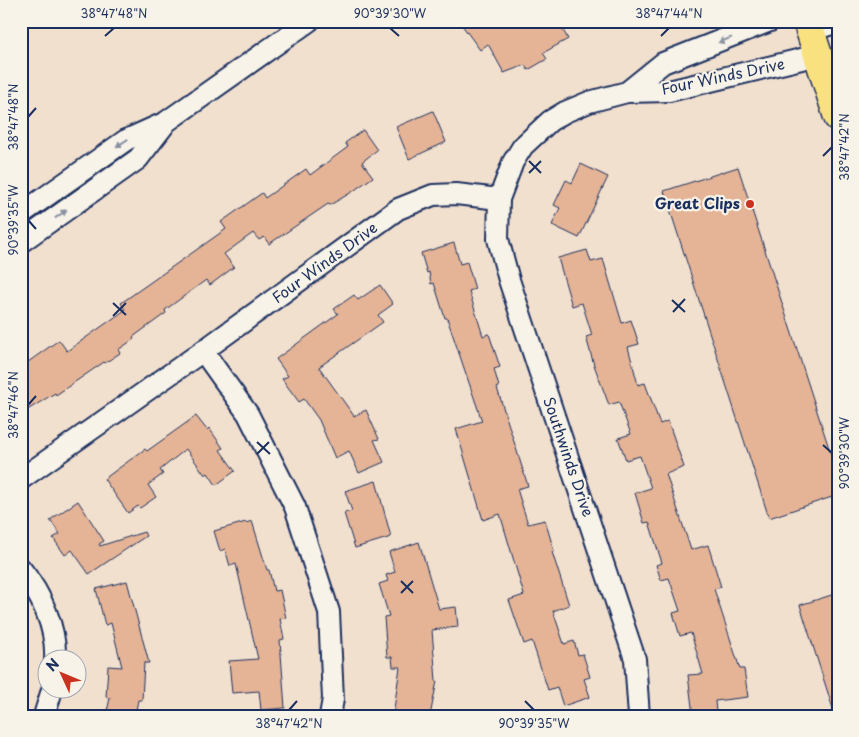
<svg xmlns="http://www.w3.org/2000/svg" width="859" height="737" font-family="'Playpen Sans',sans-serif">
<rect width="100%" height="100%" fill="#f2e0cf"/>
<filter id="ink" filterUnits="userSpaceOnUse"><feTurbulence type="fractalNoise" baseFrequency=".02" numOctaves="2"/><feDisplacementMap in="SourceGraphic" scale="10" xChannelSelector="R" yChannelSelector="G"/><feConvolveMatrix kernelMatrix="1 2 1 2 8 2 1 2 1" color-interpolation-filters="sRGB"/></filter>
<g filter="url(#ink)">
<path fill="#e5b496" stroke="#1b2f5e" d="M 459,21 L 558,21 L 568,39 L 543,53 L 547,59 L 528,70 L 525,65 L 504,73 L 488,44 L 480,50 Z
M 433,111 L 446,142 L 409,159 L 396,127 Z
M 363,130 L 377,150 L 362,162 L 373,177 L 352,192 L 330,205 L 328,204 L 269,244 L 264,237 L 259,240 L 253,233 L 224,254 L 234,267 L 210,285 L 206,280 L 165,310 L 166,313 L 133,337 L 134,339 L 118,350 L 120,353 L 105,363 L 104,362 L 56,395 L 55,393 L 21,414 L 21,367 L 59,340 L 67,351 L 125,310 L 121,303 L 226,229 L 221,222 L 262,193 L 265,198 L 306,169 L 310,175 L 348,147 L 345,143 Z
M 581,164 L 608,177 L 579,238 L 552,225 L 560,208 L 554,205 L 566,180 L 572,183 Z
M 738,167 L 838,476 L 838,495 L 769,518 L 664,191 Z
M 454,243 L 460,264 L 467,262 L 475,289 L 469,291 L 483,336 L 489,334 L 500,367 L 494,369 L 499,387 L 497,388 L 528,486 L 517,489 L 528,524 L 545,520 L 554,551 L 552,552 L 569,605 L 553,611 L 564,644 L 574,641 L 578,655 L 583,654 L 590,677 L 584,679 L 590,697 L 563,706 L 557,687 L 548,690 L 532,641 L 524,644 L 509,600 L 524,595 L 500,514 L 483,520 L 456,429 L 482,421 L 447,318 L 445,318 L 434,283 L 431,284 L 429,272 L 427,273 L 421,253 Z
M 587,250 L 591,262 L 603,259 L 622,323 L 631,320 L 639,344 L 628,347 L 638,385 L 645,383 L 660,424 L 668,421 L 684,467 L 666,474 L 691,550 L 708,545 L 721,587 L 714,589 L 740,669 L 744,669 L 748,697 L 715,701 L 716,712 L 693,715 L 688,675 L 703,674 L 691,633 L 680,636 L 673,613 L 680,611 L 669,578 L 661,580 L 656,565 L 662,563 L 649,522 L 644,523 L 635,493 L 651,488 L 640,456 L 626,460 L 618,438 L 631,434 L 619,402 L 609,405 L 594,365 L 586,337 L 592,335 L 582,303 L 572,306 L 558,258 Z
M 380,285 L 393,304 L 378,315 L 383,322 L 319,367 L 354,416 L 366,410 L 379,439 L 374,440 L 384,462 L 359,473 L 349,451 L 335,458 L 319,420 L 304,399 L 299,402 L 282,379 L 288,376 L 276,359 L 338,314 L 334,309 L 354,295 L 358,300 Z
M 196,416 L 207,430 L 209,428 L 223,448 L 220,450 L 235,471 L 216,485 L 208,473 L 205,475 L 186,449 L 160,470 L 163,474 L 148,485 L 156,497 L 140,508 L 138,506 L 128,513 L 104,479 L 145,449 L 147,451 Z
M 376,481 L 391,537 L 355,548 L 344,513 L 352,511 L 345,491 Z
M 78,501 L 104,541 L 99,544 L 100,546 L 144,532 L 146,536 L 89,574 L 72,550 L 65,555 L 53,538 L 60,534 L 50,520 Z
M 252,521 L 267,570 L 269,570 L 274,591 L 280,590 L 286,618 L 280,619 L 284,639 L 280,640 L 285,708 L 261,710 L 259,691 L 232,693 L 229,661 L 258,659 L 236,564 L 230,566 L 225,549 L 220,551 L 214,531 L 246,522 L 246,523 Z
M 419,542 L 439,609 L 456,607 L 458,627 L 432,630 L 436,681 L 437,681 L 430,716 L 393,716 L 400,667 L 393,667 L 392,657 L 387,657 L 384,617 L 389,616 L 379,584 L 388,581 L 386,575 L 395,572 L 389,552 Z
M 127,581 L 149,663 L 144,663 L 142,700 L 138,700 L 135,716 L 106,716 L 110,698 L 106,697 L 108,666 L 122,667 L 111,623 L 105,625 L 96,589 Z
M 838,593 L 838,711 L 834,712 L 800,605 Z"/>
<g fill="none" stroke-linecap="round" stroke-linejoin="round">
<g stroke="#1b2f5e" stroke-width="24">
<path id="street" d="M 810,31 L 838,22
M 627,92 L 663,63 L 770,21
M 21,214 L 126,140 L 166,122 L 309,21
M 21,242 L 138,159 L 165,124
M 203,351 L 248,414 L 295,507 L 329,612 L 333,699 L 330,716
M 21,479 L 203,351 L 398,209 L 433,195 L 456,194 L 499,199
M 21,569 C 41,594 57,628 55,660
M 44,716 L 52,690
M 639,716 L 635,659 L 509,280 L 498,239 L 499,199 L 513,162 L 523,146 L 550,121 L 565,112 L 589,102 L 627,92 L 669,91 L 818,55"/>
</g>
<g stroke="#1b2f5e" stroke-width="31">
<path id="primary" d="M 807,21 L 838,117"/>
</g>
<use href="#street" stroke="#f7f3e8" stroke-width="20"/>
<use href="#primary" stroke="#fae180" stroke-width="28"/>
</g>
<defs><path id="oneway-solid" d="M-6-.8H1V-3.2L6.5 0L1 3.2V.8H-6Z" transform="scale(1.25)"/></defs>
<g fill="#8991a3">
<use href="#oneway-solid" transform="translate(725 40) rotate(159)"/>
<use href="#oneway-solid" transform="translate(122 143) rotate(147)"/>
<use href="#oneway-solid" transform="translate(61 214) rotate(-36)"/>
</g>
</g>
<path fill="none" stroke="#1b2f5e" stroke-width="2" d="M 390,28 L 399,36M 105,36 L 114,28M 661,36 L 669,28M 28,117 L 36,108M 823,156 L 832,147M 529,161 L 541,173M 529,173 L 541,161M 28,220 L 36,229M 672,300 L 685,312M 113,303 L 126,315M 673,312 L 685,299M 113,316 L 126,303M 28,405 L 36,396M 257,442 L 270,454M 823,445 L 832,453M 257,454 L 269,442M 401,581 L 413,593M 401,593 L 413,581M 525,701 L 534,710M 289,710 L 297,701"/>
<circle fill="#c8321e" stroke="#f7f3e8" stroke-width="2" cx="750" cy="204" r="5"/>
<g text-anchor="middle" stroke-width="4.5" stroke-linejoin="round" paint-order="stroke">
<g font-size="15" fill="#1b2f5e" stroke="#f7f3e8">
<text transform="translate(723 77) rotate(-12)" y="5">Four Winds Drive</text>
<text transform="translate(325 263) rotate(-36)" y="5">Four Winds Drive</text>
<text transform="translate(568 457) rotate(71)" y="5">Southwinds Drive</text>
</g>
<g font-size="15" font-weight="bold" fill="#1b2f5e" stroke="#f7f3e8" text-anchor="end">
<text x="740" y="209">Great Clips</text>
</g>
</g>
<rect width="859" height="737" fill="none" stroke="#f7f3e8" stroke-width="55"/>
<g transform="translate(62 674) rotate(314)"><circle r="24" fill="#f7f3e8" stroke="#9fa5b1"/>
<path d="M0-4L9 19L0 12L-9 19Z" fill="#c8321e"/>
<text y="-8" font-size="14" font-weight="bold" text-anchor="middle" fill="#1b2f5e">N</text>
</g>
<rect x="28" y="28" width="804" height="682" fill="none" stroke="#1b2f5e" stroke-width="2"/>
<g font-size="12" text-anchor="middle" fill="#1b2f5e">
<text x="114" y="18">38°47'48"N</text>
<text x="390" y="18">90°39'30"W</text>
<text x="669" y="18">38°47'44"N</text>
<text transform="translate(14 117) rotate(-90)" y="4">38°47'48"N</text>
<text transform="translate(845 147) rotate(-90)" y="4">38°47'42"N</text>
<text transform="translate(14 220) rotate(-90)" y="4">90°39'35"W</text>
<text transform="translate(14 405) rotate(-90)" y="4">38°47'46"N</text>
<text transform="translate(845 453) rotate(-90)" y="4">90°39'30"W</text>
<text x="289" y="728">38°47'42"N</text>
<text x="534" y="728">90°39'35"W</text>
</g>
</svg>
